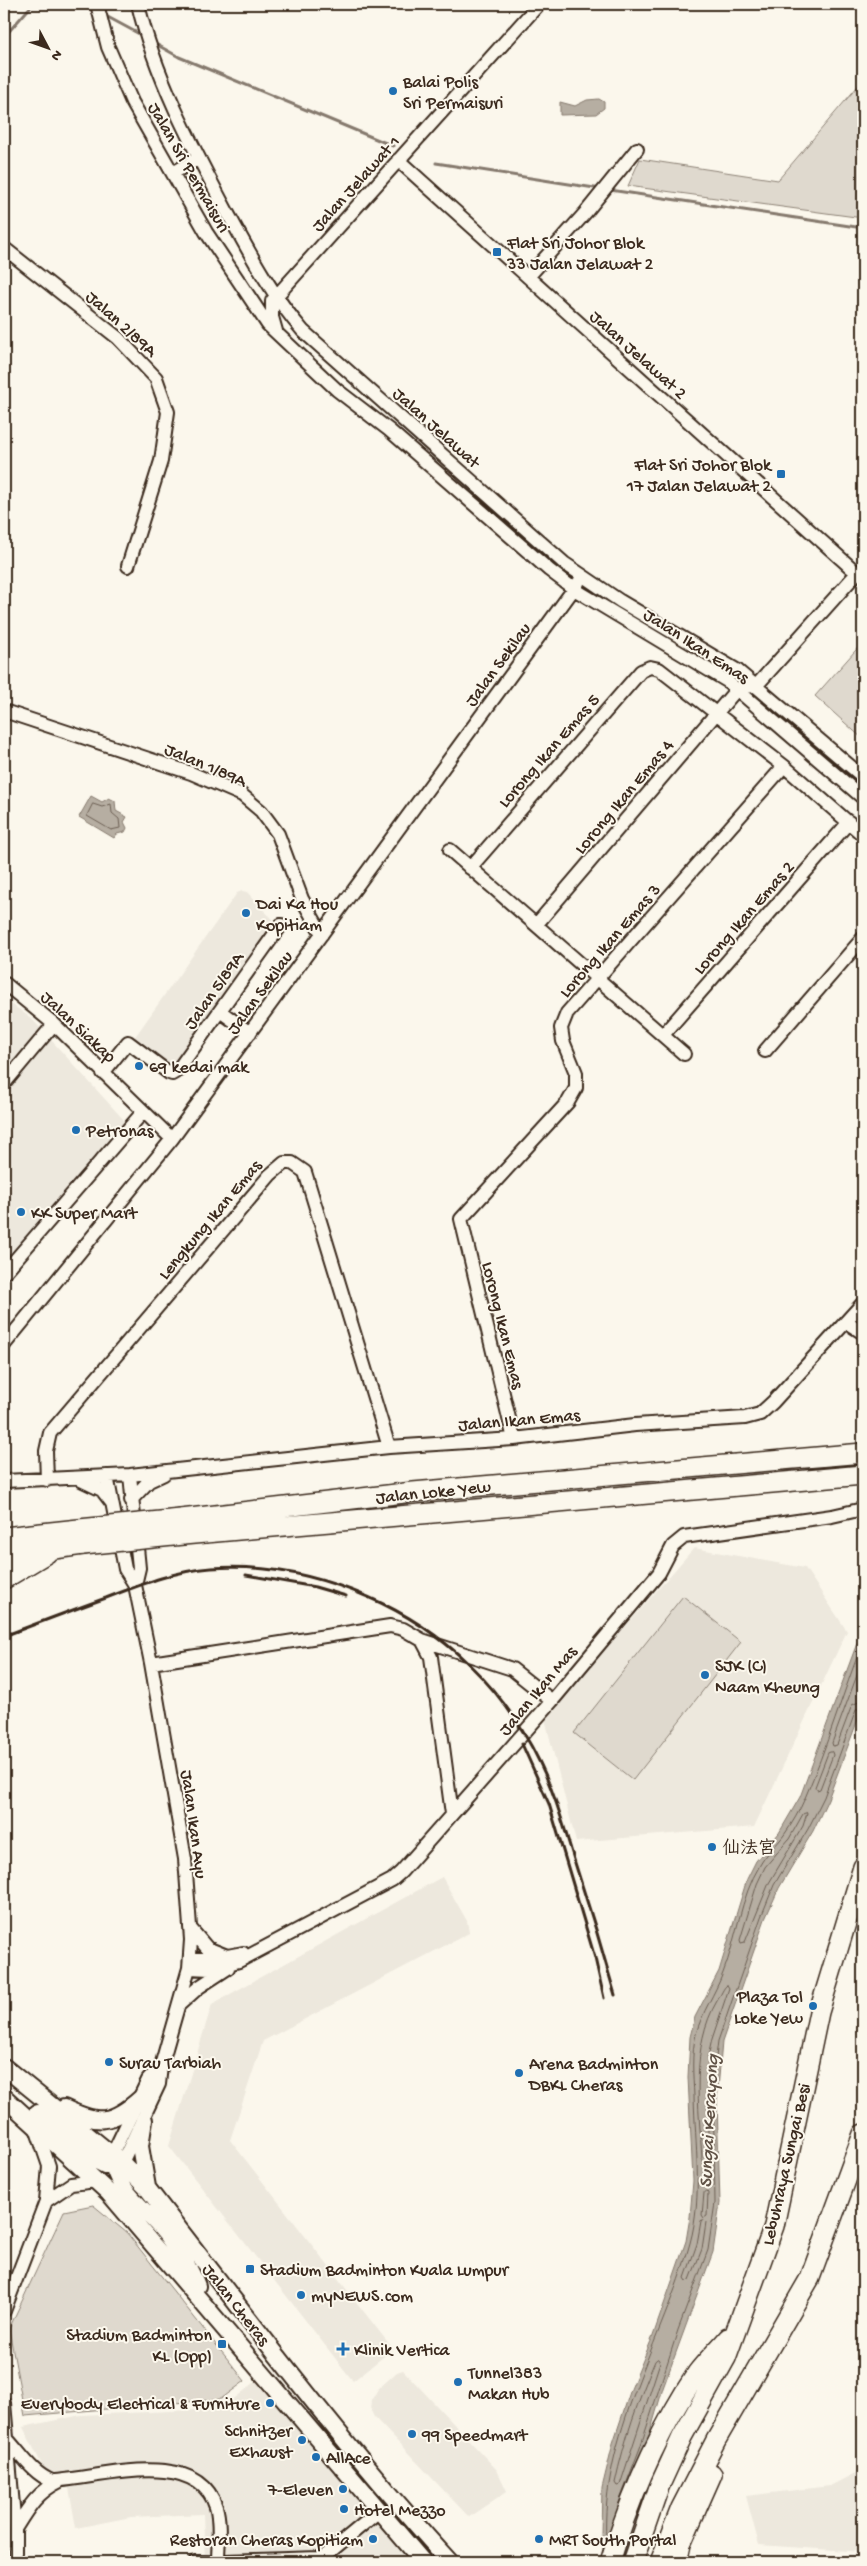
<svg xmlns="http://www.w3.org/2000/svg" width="867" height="2566" font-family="'Gochi Hand','LXGW WenKai TC',sans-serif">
<rect width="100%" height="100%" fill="#fbf7ec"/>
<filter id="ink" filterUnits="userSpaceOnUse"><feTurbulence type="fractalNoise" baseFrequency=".02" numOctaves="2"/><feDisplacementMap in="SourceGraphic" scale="10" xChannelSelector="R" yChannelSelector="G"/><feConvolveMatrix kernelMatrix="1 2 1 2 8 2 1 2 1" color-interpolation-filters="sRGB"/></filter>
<g filter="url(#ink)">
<path fill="#ede8dd" d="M 242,891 L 247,892 L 277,925 L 173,1069 L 132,1041 L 237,893 Z
M 4,999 L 31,1018 L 134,1131 L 4,1284 Z
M 694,1548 L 805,1568 L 847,1631 L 754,1827 L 576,1842 L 545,1719 Z
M 442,1877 L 467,1921 L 469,1933 L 263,2041 L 230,2140 L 393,2349 L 353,2381 L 169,2146 L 212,2004 Z
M 403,2370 L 497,2470 L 507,2491 L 469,2517 L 374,2417 L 371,2411 L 372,2399 L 378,2389 L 397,2372 Z
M 259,2379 L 415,2562 L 205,2562 L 203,2514 L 131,2517 L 76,2528 L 67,2476 L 47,2475 L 23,2427 L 81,2415 L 216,2409 L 225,2406 Z
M 863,2469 L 863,2552 L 759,2545 L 746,2496 L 830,2486 Z"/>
<path fill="#dfd9ce" stroke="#8d8276" d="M 863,80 L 863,218 L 628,186 L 640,159 L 778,180 Z
M 863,642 L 863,739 L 815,696 Z
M 683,1596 L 741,1642 L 633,1780 L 574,1733 Z
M 93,2205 L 127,2233 L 245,2381 L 221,2399 L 25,2416 L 9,2329 L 64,2211 Z"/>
<path fill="#b6aea2" stroke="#85796d" d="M 599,99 L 604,102 L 604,108 L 596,114 L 560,115 L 560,102 L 575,106 L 587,100 Z
M 91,796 L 102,802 L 109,798 L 115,801 L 116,811 L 127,817 L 124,822 L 127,828 L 125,832 L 117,834 L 114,838 L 79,817 Z
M 863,1627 L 863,1706 L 828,1799 L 813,1831 L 779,1888 L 765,1919 L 722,2042 L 717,2101 L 720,2203 L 713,2252 L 663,2388 L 645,2450 L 625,2532 L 632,2562 L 605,2562 L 601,2533 L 602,2488 L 613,2443 L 631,2389 L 653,2336 L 686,2241 L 690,2217 L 693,2181 L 688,2077 L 690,2037 L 695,2017 L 719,1971 L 747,1879 L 756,1861 L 779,1833 L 800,1797 Z"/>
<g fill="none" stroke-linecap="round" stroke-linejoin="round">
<path stroke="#6c5f53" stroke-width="1" d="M 93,804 L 102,807 L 111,804 L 112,813 L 119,819 L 120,828 L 111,830 L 87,816 Z
M 863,1659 L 832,1743 L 833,1746 L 837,1745 L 852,1705 L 863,1700
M 832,1752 L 833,1755 L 820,1789 L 817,1790 L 815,1787 L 828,1753 Z
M 807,1813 L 803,1826 L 769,1883 L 745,1942 L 741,1943 L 740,1940 L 757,1884 L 765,1867 L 789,1839 L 803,1814 Z
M 727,1985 L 729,1988 L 712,2039 L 708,2057 L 708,2164 L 705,2166 L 702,2159 C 699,2107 690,2047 717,2001 C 721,1995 723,1988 727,1985 Z
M 706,2191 L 708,2193 L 707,2216 L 704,2218 L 702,2215 L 704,2193 Z
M 704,2220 L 706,2222 L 702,2249 L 690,2280 L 687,2281 L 685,2278 L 697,2244 L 701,2221 Z
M 658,2359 L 660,2362 L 620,2485 L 617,2486 L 615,2483 C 624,2441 638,2400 655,2361 Z
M 618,2505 L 640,2448 L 678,2330 L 708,2250 L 715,2203 L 713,2081 L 718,2041 L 761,1917 L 774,1885 L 808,1829 L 824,1797 L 856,1710 L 863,1706
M 606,2540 C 600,2437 663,2340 690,2243 C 703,2196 695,2144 694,2096 C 693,2076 691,2054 696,2034 C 702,2012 715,1994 723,1973 C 737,1938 740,1898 760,1865 C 766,1854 776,1846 784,1835 C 792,1824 800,1810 805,1798 C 827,1747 843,1693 863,1641"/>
<path stroke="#85796d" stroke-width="3" d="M 84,4 L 95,10
M 104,15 L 143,36
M 4,37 L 33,4
M 152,42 L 179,57 L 393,146
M 436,163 L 601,189
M 610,190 L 863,228"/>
<g stroke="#3b2a1e" stroke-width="16">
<path id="minor" d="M 97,4 L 108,47 L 132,102 L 206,232 L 268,325 L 337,390 L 389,430 L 549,570 L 574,589 L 727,681 L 863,798
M 138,4 C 154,74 192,146 226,210 C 249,252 271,294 303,331 L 564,563 L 620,601 L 738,671 L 863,777
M 398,160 L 857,573 L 757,685 L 737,689 L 536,925
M 173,173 L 199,158
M 4,248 L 118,338 L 156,378 L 168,412 L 161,461 L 128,566
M 528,277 L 586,212 L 637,149
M 276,331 L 272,317 L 272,301 L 539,4
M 4,711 L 191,773 L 242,795 L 261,811 L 278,834 L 302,899 L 322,934
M 450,850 L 684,1054
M 470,868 L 641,671 L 650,667 L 659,669 L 784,766 L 863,835
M 4,983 L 54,1024 L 172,1139
M 220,1011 L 250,1033
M 663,1035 L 849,822
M 765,1051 L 863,938
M 103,1073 L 128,1042 L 169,1073 L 172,1074 L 177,1071 L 281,925
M 4,1084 L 54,1024
M 4,1273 L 143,1112
M 846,1322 L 863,1333
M 4,1345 L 172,1139 L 578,583
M 514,1439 L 461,1219 L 568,1102 L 576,1088 L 576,1073 L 563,1041 L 561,1028 L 567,1013 L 784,766
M 130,1475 L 139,1568 L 135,1585
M 107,1476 L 125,1569 L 135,1585 L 151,1663 L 185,1859 L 191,1940 L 189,1968 L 161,2066 L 159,2084 L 122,2163
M 47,1480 L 46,1451 L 50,1433 L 270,1175 L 284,1163 L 292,1163 L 305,1172 L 389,1447
M 81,1480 L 102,1490 L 112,1503
M 4,1481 L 130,1475 L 389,1447 L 514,1439 L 635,1425 L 745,1418 L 760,1414 L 773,1402 L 863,1303
M 131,1500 L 149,1481 L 164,1474
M 422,1640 L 431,1657 L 452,1814
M 151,1663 L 390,1626 L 403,1629 L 422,1640 L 512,1669 L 552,1701
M 190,1928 L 207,1948 L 227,1956
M 190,1959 L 212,1959 L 243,1953
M 189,1968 L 210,1969 L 239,1961 L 392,1880 L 401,1872 L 552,1701 L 659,1573 L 673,1546 L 684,1537 L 832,1516 L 863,1509
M 180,2004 L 199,1987 L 228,1968
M 112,2155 L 148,2080 L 161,2066
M 46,2201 L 71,2184 L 97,2181
M 4,2311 L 46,2201 L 49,2166 L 36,2128
M 4,2403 L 15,2529 L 15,2562
M 8,2440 C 21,2454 33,2474 52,2481 C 97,2479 197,2446 216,2507 C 221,2523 218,2545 218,2561
M 15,2529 C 28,2508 37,2492 60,2481
M 195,2562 L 319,2558 L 326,2555 L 378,2512"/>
</g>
<g stroke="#3b2a1e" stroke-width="20">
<path id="major" d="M 4,2067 L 122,2163 L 147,2188 C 246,2315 341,2443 450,2562
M 4,2097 L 108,2192 L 423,2562
M 64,2108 C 98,2124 111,2125 140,2099
M 37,2113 L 97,2161 L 105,2165 L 122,2163
M 144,2120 L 140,2146 L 147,2187
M 112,2155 C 113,2189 145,2208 165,2233 C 177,2249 190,2267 197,2286"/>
</g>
<g stroke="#3b2a1e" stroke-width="22">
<path id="highway" d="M 181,1519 L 413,1492 L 863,1453
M 183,1535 L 863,1475
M 4,1537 L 79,1529
M 4,1556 L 83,1545
M 4,1579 L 47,1553
M 610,2562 C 630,2497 659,2430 697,2373 C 706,2361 718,2350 728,2338
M 633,2562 L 659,2487 L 682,2437 L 726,2358 L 774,2226 L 819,2012 L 863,1867
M 660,2562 L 681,2508 L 716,2440 L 810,2278 L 863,2134
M 677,2562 L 681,2544 L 712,2474"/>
</g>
<use href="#minor" stroke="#fbf7ec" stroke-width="12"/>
<use href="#major" stroke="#fbf7ec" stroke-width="16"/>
<use href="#highway" stroke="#fbf7ec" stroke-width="19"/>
<path stroke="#3b2a1e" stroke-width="3" d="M 246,1575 L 315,1587 L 346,1596
M 4,1636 C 38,1623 72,1610 106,1598 C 140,1585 174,1571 211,1568 C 265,1564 319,1576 368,1597 C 444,1630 504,1688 540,1763 C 556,1796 565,1831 576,1866 C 590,1909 603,1952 615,1995
M 522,1744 L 549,1804 L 595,1958 L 604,1998"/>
<g stroke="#3b2a1e" stroke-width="22" stroke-linecap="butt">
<path id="highway-bridge" d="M 79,1529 L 181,1519
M 83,1545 L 183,1535"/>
</g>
<use href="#highway-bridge" stroke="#fbf7ec" stroke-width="19"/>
</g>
</g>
<g fill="#1f6fb2" stroke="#fbf7ec" stroke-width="2">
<circle cx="393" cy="91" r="5"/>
<rect x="492" y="247" width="10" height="10" rx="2.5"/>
<rect x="776" y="469" width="10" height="10" rx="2.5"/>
<circle cx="246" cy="913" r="5"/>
<circle cx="139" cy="1066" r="5"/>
<circle cx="76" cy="1130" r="5"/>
<circle cx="21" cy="1212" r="5"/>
<circle cx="705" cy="1675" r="5"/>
<circle cx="712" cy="1847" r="5"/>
<circle cx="813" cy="2006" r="5"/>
<circle cx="109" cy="2062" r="5"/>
<circle cx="519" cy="2073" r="5"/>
<rect x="245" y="2264" width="10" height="10" rx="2.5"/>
<circle cx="301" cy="2295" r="5"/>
<rect x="217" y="2339" width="10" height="10" rx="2.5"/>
<path d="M340.5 2341.5h5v5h5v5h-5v5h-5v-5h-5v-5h5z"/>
<circle cx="458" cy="2382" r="5"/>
<circle cx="270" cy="2403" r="5"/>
<circle cx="412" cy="2434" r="5"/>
<circle cx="302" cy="2440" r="5"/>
<circle cx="316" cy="2457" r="5"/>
<circle cx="343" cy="2489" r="5"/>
<circle cx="344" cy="2509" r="5"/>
<circle cx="373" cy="2539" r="5"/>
<circle cx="539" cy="2539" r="5"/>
</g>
<g text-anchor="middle" stroke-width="4" stroke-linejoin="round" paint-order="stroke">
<g font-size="18" fill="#3b2a1e" stroke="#fbf7ec" text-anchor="start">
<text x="403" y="87">Balai Polis<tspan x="403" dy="21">Sri Permaisuri</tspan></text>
<text x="507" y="248">Flat Sri Johor Blok<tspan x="507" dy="21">33 Jalan Jelawat 2</tspan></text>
<text x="771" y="470" text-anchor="end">Flat Sri Johor Blok<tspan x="771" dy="21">17 Jalan Jelawat 2</tspan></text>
<text x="256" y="909">Dai Ka Hou<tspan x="256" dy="21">Kopitiam</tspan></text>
<text x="149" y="1072">69 kedai mak</text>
<text x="86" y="1136">Petronas</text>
<text x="31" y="1218">KK Super Mart</text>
<text x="715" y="1671">SJK (C)<tspan x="715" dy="21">Naam Kheung</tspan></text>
<text x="722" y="1853">仙法宫</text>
<text x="803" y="2002" text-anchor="end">Plaza Tol<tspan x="803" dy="21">Loke Yew</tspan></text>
<text x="119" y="2068">Surau Tarbiah</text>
<text x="529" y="2069">Arena Badminton<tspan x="529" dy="21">DBKL Cheras</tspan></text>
<text x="260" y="2275">Stadium Badminton Kuala Lumpur</text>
<text x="311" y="2301">myNEWS.com</text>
<text x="212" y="2340" text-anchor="end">Stadium Badminton<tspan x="212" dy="21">KL (Opp)</tspan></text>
<text x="354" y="2355">Klinik Vertica</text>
<text x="468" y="2378">Tunnel383<tspan x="468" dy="21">Makan Hub</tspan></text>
<text x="260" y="2409" text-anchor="end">Everybody Electrical &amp; Furniture</text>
<text x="292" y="2436" text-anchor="end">Schnitzer<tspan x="292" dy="21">Exhaust</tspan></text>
<text x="422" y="2440">99 Speedmart</text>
<text x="326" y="2463">AllAce</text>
<text x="333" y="2495" text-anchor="end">7-Eleven</text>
<text x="354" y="2515">Hotel Mezzo</text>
<text x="363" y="2545" text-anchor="end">Restoran Cheras Kopitiam</text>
<text x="549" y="2545">MRT South Portal</text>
</g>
<g font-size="18" fill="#3b2a1e" stroke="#fbf7ec">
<text transform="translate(190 167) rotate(60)" y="6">Jalan Sri Permaisuri</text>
<text transform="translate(355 183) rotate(-48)" y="6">Jalan Jelawat 1</text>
<text transform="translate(122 323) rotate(42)" y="6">Jalan 2/89A</text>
<text transform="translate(639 354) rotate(42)" y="6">Jalan Jelawat 2</text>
<text transform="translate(437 427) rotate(42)" y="6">Jalan Jelawat</text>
<text transform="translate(697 645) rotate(33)" y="6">Jalan Ikan Emas</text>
<text transform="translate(497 664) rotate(-54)" y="6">Jalan Sekilau</text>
<text transform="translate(548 750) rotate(-49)" y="6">Lorong Ikan Emas 5</text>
<text transform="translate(206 764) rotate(23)" y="6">Jalan 1/89A</text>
<text transform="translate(623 796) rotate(-50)" y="6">Lorong Ikan Emas 4</text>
<text transform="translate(743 917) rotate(-49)" y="6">Lorong Ikan Emas 2</text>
<text transform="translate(609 940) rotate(-49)" y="6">Lorong Ikan Emas 3</text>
<text transform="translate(213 990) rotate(-55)" y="6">Jalan 5/89A</text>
<text transform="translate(259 992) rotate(-54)" y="6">Jalan Sekilau</text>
<text transform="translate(79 1026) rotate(43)" y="6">Jalan Siakap</text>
<text transform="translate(209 1219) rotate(-50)" y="6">Lengkung Ikan Emas</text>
<text transform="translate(504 1325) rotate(76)" y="6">Lorong Ikan Emas</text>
<text transform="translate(519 1419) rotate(-5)" y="6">Jalan Ikan Emas</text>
<text transform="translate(433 1491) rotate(-6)" y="6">Jalan Loke Yew</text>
<text transform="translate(537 1690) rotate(-50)" y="6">Jalan Ikan Mas</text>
<text transform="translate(195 1824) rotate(82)" y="6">Jalan Ikan Ayu</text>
<text transform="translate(785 2164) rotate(-77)" y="6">Lebuhraya Sungai Besi</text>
<text transform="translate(237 2304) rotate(52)" y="6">Jalan Cheras</text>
</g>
<g font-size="19" font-style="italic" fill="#605246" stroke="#fbf7ec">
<text transform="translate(707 2121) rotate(-87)" y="7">Sungai Kerayong</text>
</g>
</g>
<rect width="867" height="2566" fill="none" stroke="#fbf7ec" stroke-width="20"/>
<rect x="10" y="10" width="847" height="2546" fill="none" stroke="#3b2a1e" stroke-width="2" filter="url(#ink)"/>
<g transform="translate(48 48) rotate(131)" stroke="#fbf7ec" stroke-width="4" paint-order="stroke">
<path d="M0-4L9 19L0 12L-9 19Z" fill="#3b2a1e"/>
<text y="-8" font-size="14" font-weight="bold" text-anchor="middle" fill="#3b2a1e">N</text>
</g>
</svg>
